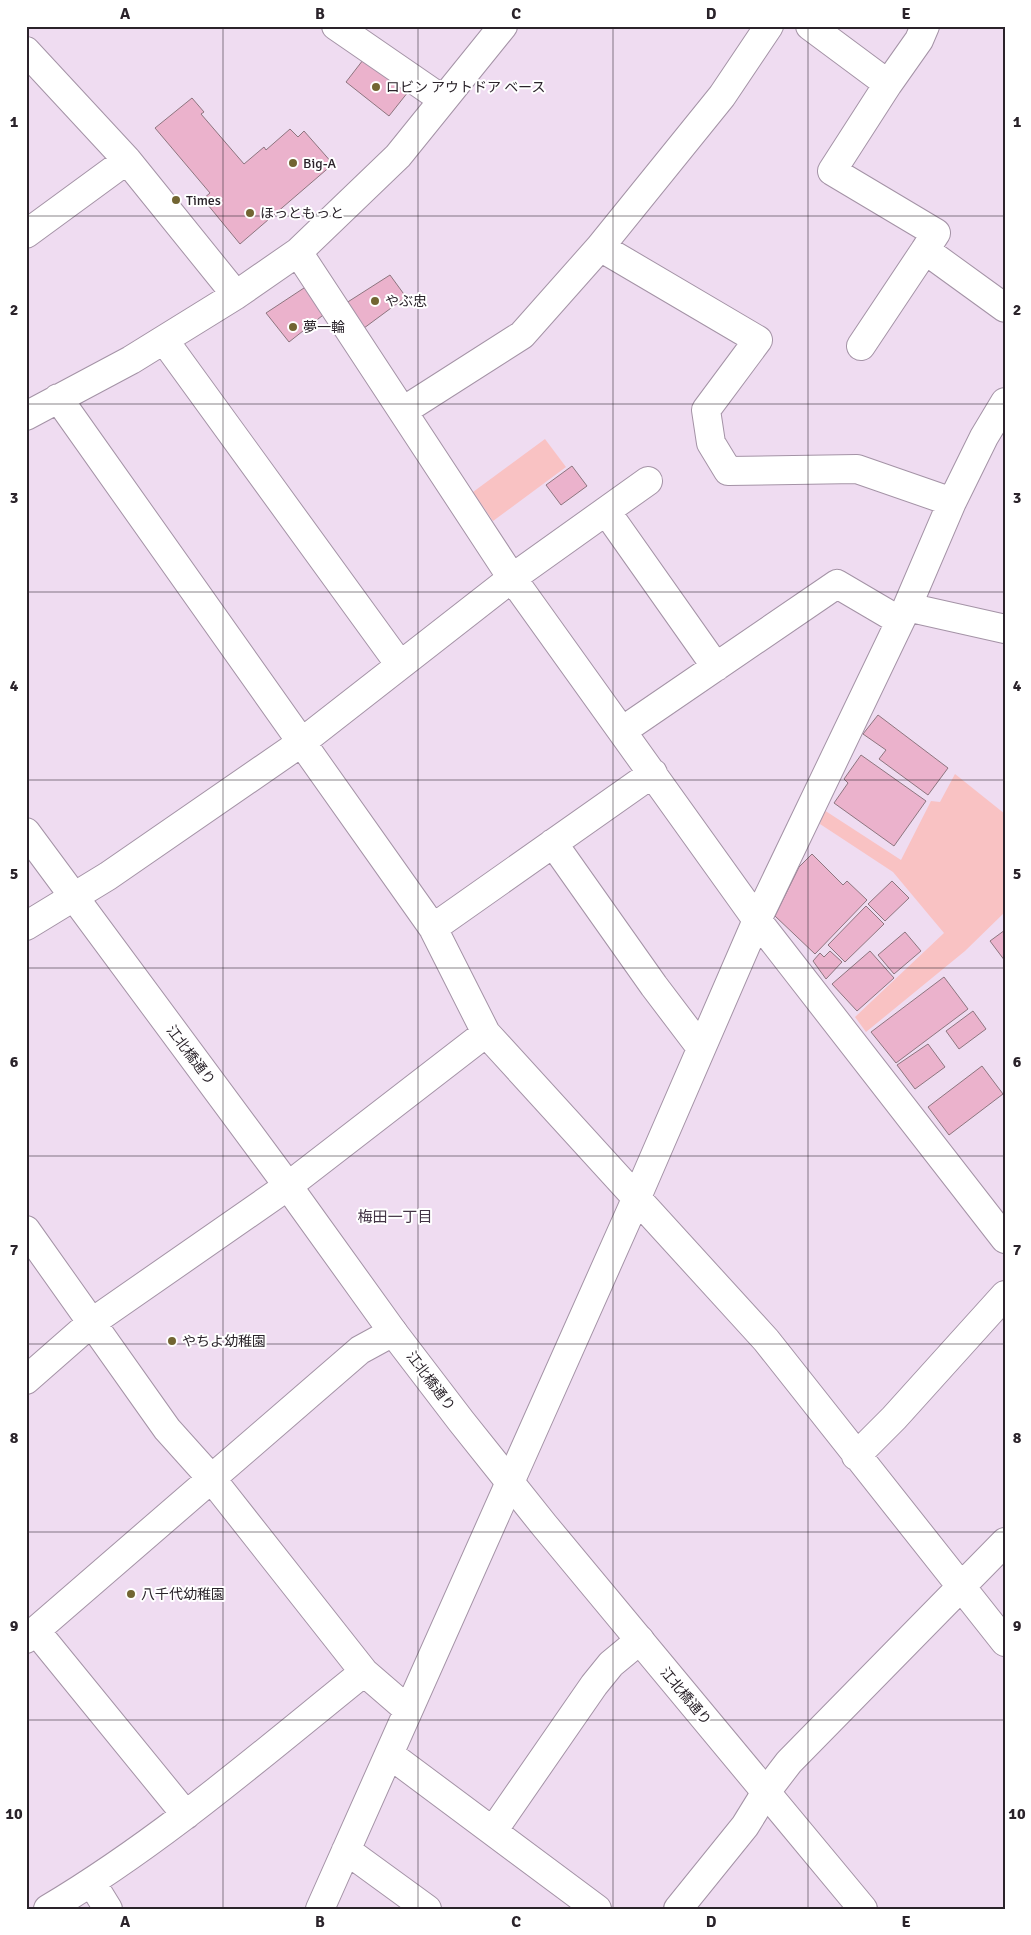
<svg xmlns="http://www.w3.org/2000/svg" width="1031" height="1935" font-family="Signika,'Noto Sans JP',sans-serif">
<rect width="100%" height="100%" fill="#efdcf1"/>
<path fill="#f9c2c3" d="M 545,439 L 566,467 L 493,521 L 473,492 Z
M 955,774 L 1005,814 L 1005,912 L 965,951 L 866,1032 L 855,1017 L 944,933 L 893,872 L 820,824 L 824,810 L 901,860 L 931,801 L 940,802 Z"/>
<path fill="#ebb2cc" stroke="#8d757f" d="M 363,60 L 408,92 L 389,116 L 346,82 Z
M 192,98 L 204,112 L 201,114 L 244,164 L 264,147 L 266,150 L 290,129 L 298,137 L 304,131 L 333,164 L 240,244 L 203,199 L 210,193 L 155,128 Z
M 390,275 L 406,297 L 360,331 L 343,305 Z
M 307,286 L 327,312 L 289,342 L 266,313 Z
M 572,466 L 587,486 L 561,505 L 546,485 Z
M 878,715 L 948,768 L 928,795 L 879,759 L 886,750 L 863,734 Z
M 861,755 L 926,801 L 894,846 L 834,803 L 848,783 L 844,779 Z
M 812,854 L 843,885 L 847,881 L 867,900 L 815,954 L 775,916 L 799,867 Z
M 892,881 L 909,898 L 885,921 L 868,904 Z
M 866,906 L 884,924 L 845,962 L 828,945 Z
M 1005,930 L 1005,961 L 990,941 Z
M 905,932 L 921,951 L 894,974 L 878,955 Z
M 830,951 L 842,962 L 826,979 L 813,961 L 820,953 L 824,957 Z
M 870,951 L 894,978 L 857,1011 L 832,984 Z
M 944,977 L 968,1009 L 896,1063 L 871,1032 Z
M 973,1011 L 986,1029 L 959,1049 L 946,1031 Z
M 928,1044 L 945,1067 L 915,1089 L 897,1065 Z
M 982,1066 L 1003,1094 L 949,1135 L 928,1107 Z"/>
<g fill="none" stroke-linecap="round" stroke-linejoin="round">
<g stroke="#a493a6" stroke-width="30">
<path id="minor" d="M 336,26 L 442,99
M 810,26 L 888,84
M 925,26 L 919,40 L 888,84 L 832,171 L 936,233 L 925,250 L 1005,308
M 26,51 L 127,160 L 236,295
M 26,234 L 127,160
M 600,247 L 758,340 L 706,410 L 711,443 L 728,471 L 857,469 L 952,502
M 298,252 L 512,578 L 757,920 L 1005,1239
M 164,340 L 400,665
M 861,346 L 925,250
M 58,398 L 433,928 L 486,1033 L 766,1340 L 1005,1642
M 403,411 L 522,335 L 600,247 L 722,96 L 769,26
M 26,416 L 131,360 L 236,295 L 298,252 L 398,156 L 503,26
M 606,511 L 716,667
M 907,607 L 1005,629
M 622,731 L 837,584 L 900,621
M 553,843 L 654,986 L 701,1048
M 26,926 L 108,876 L 302,742 L 512,578 L 648,481
M 433,928 L 653,773
M 26,1230 L 167,1429 L 211,1478 L 364,1672 L 408,1710
M 26,1380 L 91,1323 L 288,1186 L 486,1033
M 856,1456 L 894,1418 L 1005,1295
M 36,1631 L 186,1815
M 26,1639 L 360,1350 L 393,1332
M 389,1754 L 597,1909
M 493,1831 L 594,1685 L 611,1664 L 640,1640
M 346,1850 L 427,1909
M 92,1883 L 108,1909
M 48,1909 C 162,1841 262,1754 364,1672
M 320,1909 L 637,1197 L 757,920 L 907,607 L 952,502 L 984,437 L 1005,402
M 678,1909 L 745,1826 L 766,1792 L 789,1762 L 1005,1542"/>
</g>
<g stroke="#a493a6" stroke-width="30">
<path id="major" d="M 26,832 L 288,1186 L 393,1332 L 461,1421 L 544,1525 L 863,1909"/>
</g>
<use href="#minor" stroke="#fff" stroke-width="28"/>
<use href="#major" stroke="#fff" stroke-width="28"/>
</g>
<path fill="none" stroke="#2a232a" stroke-width="1" stroke-opacity="0.55" d="M 223,26 L 223,1909M 418,26 L 418,1909M 613,26 L 613,1909M 808,26 L 808,1909M 26,216 L 1005,216M 26,404 L 1005,404M 26,592 L 1005,592M 26,780 L 1005,780M 26,968 L 1005,968M 26,1156 L 1005,1156M 26,1344 L 1005,1344M 26,1532 L 1005,1532M 26,1720 L 1005,1720"/>
<g fill="#726532" stroke="#fff" stroke-width="2">
<circle cx="376" cy="87" r="5"/>
<circle cx="293" cy="163" r="5"/>
<circle cx="176" cy="200" r="5"/>
<circle cx="250" cy="213" r="5"/>
<circle cx="375" cy="301" r="5"/>
<circle cx="293" cy="327" r="5"/>
<circle cx="172" cy="1341" r="5"/>
<circle cx="131" cy="1594" r="5"/>
</g>
<g text-anchor="middle" stroke-width="4" stroke-linejoin="round" paint-order="stroke">
<g font-size="14" fill="#2a232a" stroke="#fff" text-anchor="start">
<text x="386" y="92">ロビン アウトドア ベース</text>
<text x="303" y="168">Big-A</text>
<text x="186" y="205">Times</text>
<text x="260" y="218">ほっともっと</text>
<text x="385" y="306">やぶ忠</text>
<text x="303" y="332">夢一輪</text>
<text x="182" y="1346">やちよ幼稚園</text>
<text x="141" y="1599">八千代幼稚園</text>
</g>
<g font-size="14" fill="#2a232a" stroke="#fff">
<text transform="translate(191 1055) rotate(53)" y="5">江北橋通り</text>
<text transform="translate(431 1381) rotate(53)" y="5">江北橋通り</text>
<text transform="translate(686 1696) rotate(50)" y="5">江北橋通り</text>
</g>
<g font-size="15" fill="#443546" stroke="#fff">
<text x="395" y="1222">梅田一丁目</text>
</g>
</g>
<rect width="1031" height="1935" fill="none" stroke="#ffffff" stroke-width="55"/>
<rect x="28" y="28" width="976" height="1880" fill="none" stroke="#2a232a" stroke-width="2"/>
<g font-size="16" text-anchor="middle" font-weight="bold" fill="#2a232a">
<text x="125" y="19">A</text>
<text x="320" y="19">B</text>
<text x="516" y="19">C</text>
<text x="711" y="19">D</text>
<text x="906" y="19">E</text>
<text x="14" y="127">1</text>
<text x="1017" y="127">1</text>
<text x="14" y="315">2</text>
<text x="1017" y="315">2</text>
<text x="14" y="503">3</text>
<text x="1017" y="503">3</text>
<text x="14" y="691">4</text>
<text x="1017" y="691">4</text>
<text x="14" y="879">5</text>
<text x="1017" y="879">5</text>
<text x="14" y="1067">6</text>
<text x="1017" y="1067">6</text>
<text x="14" y="1255">7</text>
<text x="1017" y="1255">7</text>
<text x="14" y="1443">8</text>
<text x="1017" y="1443">8</text>
<text x="14" y="1631">9</text>
<text x="1017" y="1631">9</text>
<text x="14" y="1819">10</text>
<text x="1017" y="1819">10</text>
<text x="125" y="1927">A</text>
<text x="320" y="1927">B</text>
<text x="516" y="1927">C</text>
<text x="711" y="1927">D</text>
<text x="906" y="1927">E</text>
</g>
</svg>
